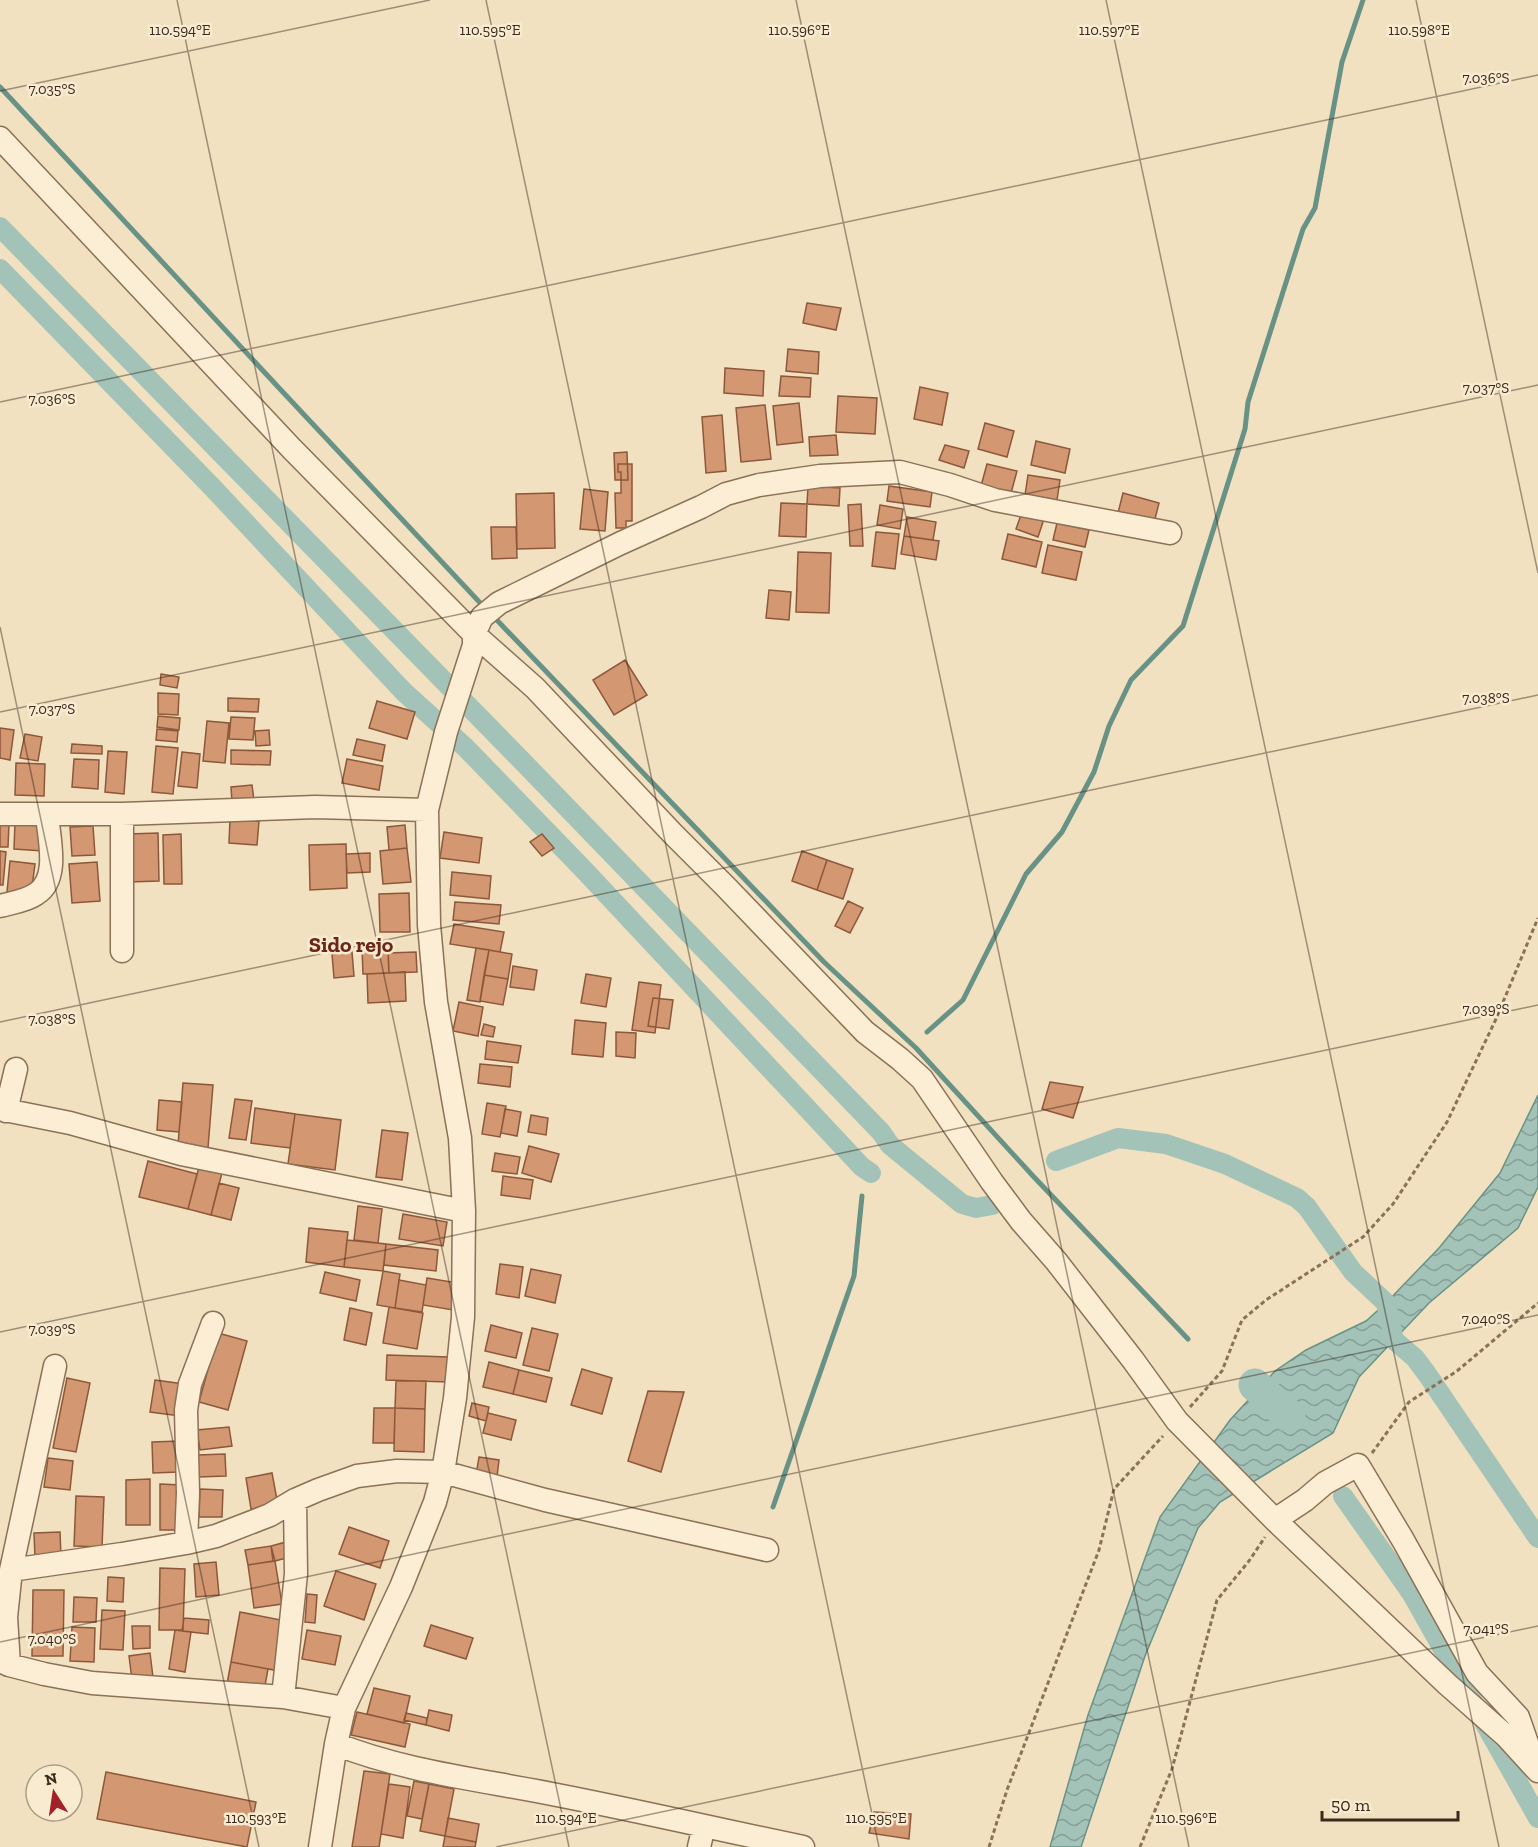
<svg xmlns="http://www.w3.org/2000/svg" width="1538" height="1847" font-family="'Zilla Slab',serif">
<defs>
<pattern id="water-waves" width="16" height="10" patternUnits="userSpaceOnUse" patternTransform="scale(1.5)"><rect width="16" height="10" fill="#a3c3b8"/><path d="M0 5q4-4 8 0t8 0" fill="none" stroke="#869e95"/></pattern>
</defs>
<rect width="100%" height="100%" fill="#f1e1c0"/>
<path fill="url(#water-waves)" stroke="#699286" stroke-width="1.5" d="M 1538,1095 L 1538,1187 L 1518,1228 L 1429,1303 L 1359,1377 L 1333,1433 L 1220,1502 L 1198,1528 L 1145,1656 L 1081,1847 L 1050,1847 L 1088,1715 L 1160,1517 L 1230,1420 L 1275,1371 L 1306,1350 L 1366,1321 L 1386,1303 L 1439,1248 L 1500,1173 Z"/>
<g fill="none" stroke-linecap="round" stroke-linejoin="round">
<path stroke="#699286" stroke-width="5" d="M 0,87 L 280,389 L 484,607
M 493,616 L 824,962 L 916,1048 L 1033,1176 L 1188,1339
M 927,1032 L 963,1000 L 1026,874 L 1062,832 L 1094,772 L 1109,726 L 1131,680 L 1183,626 L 1245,429 L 1248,402 L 1303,229 L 1315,208 L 1342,62 L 1363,0
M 773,1507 L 854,1276 L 862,1196"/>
<path stroke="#a3c3b8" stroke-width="20" d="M 0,227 L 526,765 L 881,1132 L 890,1145 L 962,1204 L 976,1208 L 992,1205
M 0,269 L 213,488 L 404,692 L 466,748 L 585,871 L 862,1167 L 871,1173
M 1056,1161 L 1118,1138 L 1166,1144 L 1225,1164 L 1297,1198 L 1307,1207 L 1353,1272 L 1386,1303 L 1394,1340 L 1415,1358 L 1427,1374 L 1538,1538
M 1343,1496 L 1412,1594 L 1538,1818"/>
<path stroke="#a3c3b8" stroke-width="33" d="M 1255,1385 L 1289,1416"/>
</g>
<path fill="#d39772" stroke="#8d583a" stroke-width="1.5" d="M 807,303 L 841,308 L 836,330 L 803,323 Z
M 788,349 L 819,352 L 818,374 L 786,371 Z
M 725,368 L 764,371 L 763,396 L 724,393 Z
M 781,376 L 811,378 L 810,397 L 779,396 Z
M 920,387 L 948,393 L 942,425 L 914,419 Z
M 838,396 L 877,398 L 875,434 L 836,432 Z
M 799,403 L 803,442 L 777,445 L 773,406 Z
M 765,405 L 771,459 L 741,462 L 736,408 Z
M 722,415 L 726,471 L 706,473 L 702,417 Z
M 985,423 L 1014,431 L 1007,457 L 978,449 Z
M 836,435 L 838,455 L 810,456 L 809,437 Z
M 1036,441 L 1070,449 L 1065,473 L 1031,465 Z
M 945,445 L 969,451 L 964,468 L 939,460 Z
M 627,452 L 628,480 L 615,480 L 614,453 Z
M 618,464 L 632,464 L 632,521 L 626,521 L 626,528 L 616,528 L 615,493 L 621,493 L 621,472 L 618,472 Z
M 987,464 L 1017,471 L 1011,493 L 981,486 Z
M 1028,475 L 1060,480 L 1057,500 L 1025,495 Z
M 808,486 L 840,488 L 839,506 L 807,504 Z
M 889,486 L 932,492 L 930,507 L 887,501 Z
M 584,489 L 608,492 L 605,531 L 580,529 Z
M 554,493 L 555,548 L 517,549 L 516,494 Z
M 1123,493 L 1159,503 L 1154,523 L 1118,513 Z
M 781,503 L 807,504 L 806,537 L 779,536 Z
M 861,504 L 863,546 L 850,546 L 848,505 Z
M 880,505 L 903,509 L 900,529 L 877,525 Z
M 1022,512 L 1044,519 L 1038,537 L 1016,529 Z
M 907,517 L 936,522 L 933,540 L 904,536 Z
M 1057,523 L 1089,530 L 1085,547 L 1053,540 Z
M 491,527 L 516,527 L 517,558 L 492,559 Z
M 876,532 L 899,534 L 895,569 L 872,566 Z
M 1008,534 L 1042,542 L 1036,567 L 1002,559 Z
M 904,536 L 939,541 L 936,560 L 901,554 Z
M 1048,545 L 1082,552 L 1076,580 L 1042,573 Z
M 798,552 L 831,553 L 829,613 L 796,612 Z
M 769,590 L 791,592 L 789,620 L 766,618 Z
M 625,660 L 647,695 L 614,715 L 593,680 Z
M 161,674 L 179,677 L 177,688 L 160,685 Z
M 158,693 L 179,694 L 178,715 L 158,714 Z
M 228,698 L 259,699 L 258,712 L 228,711 Z
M 377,701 L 415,712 L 407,739 L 369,728 Z
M 158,716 L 180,718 L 179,730 L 157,727 Z
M 231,717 L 255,718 L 253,740 L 229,739 Z
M 207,721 L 229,723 L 225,763 L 203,761 Z
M 0,728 L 14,730 L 10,760 L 0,758 Z
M 157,729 L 178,731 L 177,742 L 156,740 Z
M 269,730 L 270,745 L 256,746 L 255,731 Z
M 25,734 L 42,737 L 38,761 L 20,758 Z
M 357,739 L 385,745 L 382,761 L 353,755 Z
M 72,744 L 102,746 L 102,754 L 71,753 Z
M 156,746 L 178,748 L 173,794 L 152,792 Z
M 231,750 L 271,751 L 270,765 L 231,764 Z
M 108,751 L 127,752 L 124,794 L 105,792 Z
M 182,752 L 200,754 L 197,788 L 178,786 Z
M 74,759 L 99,760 L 98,789 L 72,787 Z
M 347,759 L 383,766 L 379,790 L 342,783 Z
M 16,763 L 45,764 L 44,796 L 15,795 Z
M 252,785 L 254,800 L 232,802 L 231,787 Z
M 230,819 L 259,821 L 257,845 L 229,843 Z
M 0,822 L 9,823 L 8,847 L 0,847 Z
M 15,822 L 45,824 L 43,851 L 14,849 Z
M 405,825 L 407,848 L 389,850 L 387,827 Z
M 93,826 L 95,855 L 72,856 L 70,827 Z
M 444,832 L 482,838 L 479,863 L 440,858 Z
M 158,833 L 159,881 L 129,882 L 128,834 Z
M 181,834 L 182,884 L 164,884 L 163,835 Z
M 542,834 L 554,848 L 542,856 L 530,842 Z
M 346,844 L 347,888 L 310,890 L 309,845 Z
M 407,848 L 411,882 L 383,884 L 380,851 Z
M 0,851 L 6,852 L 3,885 L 0,885 Z
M 802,851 L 827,860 L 817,890 L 792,881 Z
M 370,853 L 370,872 L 347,873 L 346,854 Z
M 827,860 L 853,869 L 843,899 L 817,890 Z
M 10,861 L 35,864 L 31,895 L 7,892 Z
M 97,862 L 100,901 L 72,903 L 69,864 Z
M 452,872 L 491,876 L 489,899 L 450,895 Z
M 409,893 L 410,932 L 380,932 L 379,894 Z
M 848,901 L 863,908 L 850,933 L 835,926 Z
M 455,902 L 501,905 L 499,924 L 453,920 Z
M 454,924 L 504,932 L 500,952 L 450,944 Z
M 388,948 L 389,973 L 363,974 L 362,949 Z
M 476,948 L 489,950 L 480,1002 L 467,1000 Z
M 489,950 L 512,954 L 508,979 L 484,975 Z
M 352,952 L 354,976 L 334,978 L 332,954 Z
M 416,952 L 417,972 L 389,973 L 388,953 Z
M 513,966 L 537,970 L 534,990 L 510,987 Z
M 405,972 L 406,1001 L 368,1003 L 367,974 Z
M 586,974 L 611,978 L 606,1007 L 581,1003 Z
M 484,975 L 508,979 L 503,1005 L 480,1001 Z
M 639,982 L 661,985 L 655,1033 L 632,1030 Z
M 653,998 L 673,1000 L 669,1029 L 648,1026 Z
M 459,1002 L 483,1007 L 478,1036 L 453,1031 Z
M 575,1020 L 606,1023 L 603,1057 L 572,1054 Z
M 484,1024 L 495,1027 L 493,1037 L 481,1035 Z
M 616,1032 L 636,1033 L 635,1058 L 616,1056 Z
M 487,1041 L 521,1046 L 518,1063 L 485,1059 Z
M 480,1064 L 512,1067 L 510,1087 L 478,1083 Z
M 1050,1082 L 1083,1087 L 1073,1118 L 1042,1109 Z
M 183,1083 L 213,1085 L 208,1148 L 178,1145 Z
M 235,1099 L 252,1101 L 246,1140 L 229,1138 Z
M 159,1100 L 182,1102 L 179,1132 L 157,1130 Z
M 487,1103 L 506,1106 L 500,1137 L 482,1134 Z
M 255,1108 L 295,1114 L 290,1148 L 251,1143 Z
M 505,1109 L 521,1112 L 517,1136 L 501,1133 Z
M 295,1114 L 341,1120 L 335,1170 L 288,1164 Z
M 531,1115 L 548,1118 L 546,1135 L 528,1132 Z
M 382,1130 L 408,1133 L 402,1180 L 376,1177 Z
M 529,1146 L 559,1154 L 551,1182 L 522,1173 Z
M 495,1153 L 520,1157 L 517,1174 L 492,1171 Z
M 148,1161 L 197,1174 L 188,1209 L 139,1197 Z
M 199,1167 L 222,1173 L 211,1215 L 188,1209 Z
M 503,1176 L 533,1180 L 530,1199 L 501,1195 Z
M 219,1183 L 239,1188 L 231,1220 L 211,1215 Z
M 358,1206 L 382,1209 L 378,1243 L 354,1240 Z
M 403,1214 L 447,1222 L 443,1246 L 399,1239 Z
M 309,1228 L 348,1232 L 344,1267 L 306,1262 Z
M 347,1240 L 386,1244 L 383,1271 L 344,1267 Z
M 386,1244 L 438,1250 L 436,1271 L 384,1265 Z
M 500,1264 L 523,1267 L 519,1298 L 496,1294 Z
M 531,1269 L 561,1275 L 555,1303 L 525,1296 Z
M 383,1271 L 400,1274 L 395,1308 L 377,1305 Z
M 325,1272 L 360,1280 L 356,1301 L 320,1293 Z
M 427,1278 L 458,1283 L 453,1310 L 423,1305 Z
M 399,1280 L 426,1285 L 422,1312 L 395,1308 Z
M 389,1307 L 423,1313 L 417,1349 L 383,1343 Z
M 350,1308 L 372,1313 L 366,1345 L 344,1340 Z
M 491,1325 L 522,1333 L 516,1358 L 485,1351 Z
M 532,1328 L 558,1334 L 549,1371 L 523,1365 Z
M 218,1333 L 247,1341 L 228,1410 L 199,1402 Z
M 387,1355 L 449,1357 L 448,1382 L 386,1380 Z
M 489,1362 L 519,1370 L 513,1394 L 483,1387 Z
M 582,1369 L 612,1378 L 602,1414 L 571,1405 Z
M 519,1370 L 552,1378 L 546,1402 L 513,1394 Z
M 67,1378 L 90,1383 L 76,1452 L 53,1448 Z
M 155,1380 L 184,1384 L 180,1416 L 150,1412 Z
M 396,1381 L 426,1381 L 425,1409 L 395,1408 Z
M 648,1391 L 684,1392 L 661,1472 L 628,1461 Z
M 472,1403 L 489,1407 L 486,1421 L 469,1416 Z
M 374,1408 L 395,1408 L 394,1443 L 373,1443 Z
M 395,1408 L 425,1409 L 424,1452 L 394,1451 Z
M 488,1413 L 516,1420 L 511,1440 L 483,1433 Z
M 229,1427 L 232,1446 L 200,1450 L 197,1430 Z
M 179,1441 L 179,1472 L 153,1473 L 152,1442 Z
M 225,1454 L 226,1476 L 198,1477 L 198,1455 Z
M 479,1457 L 499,1460 L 497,1477 L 476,1475 Z
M 48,1458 L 73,1461 L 70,1490 L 44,1487 Z
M 272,1473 L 278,1505 L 251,1509 L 246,1478 Z
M 150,1479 L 150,1525 L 126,1525 L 126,1480 Z
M 160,1484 L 181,1485 L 181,1530 L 160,1530 Z
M 200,1489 L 223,1490 L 222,1517 L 199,1517 Z
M 76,1496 L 104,1497 L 102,1547 L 74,1546 Z
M 349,1527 L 389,1541 L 380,1568 L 339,1554 Z
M 60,1532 L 61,1557 L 35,1558 L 34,1533 Z
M 286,1542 L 290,1557 L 275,1561 L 271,1546 Z
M 271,1546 L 273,1561 L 248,1565 L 245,1550 Z
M 275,1561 L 282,1604 L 254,1608 L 248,1565 Z
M 216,1562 L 219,1595 L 196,1597 L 194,1564 Z
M 160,1568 L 185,1569 L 183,1630 L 159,1630 Z
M 336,1571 L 376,1584 L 364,1620 L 324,1606 Z
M 108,1577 L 124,1578 L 123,1602 L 107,1601 Z
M 33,1590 L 64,1590 L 63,1656 L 32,1656 Z
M 307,1594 L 317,1595 L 315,1623 L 305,1622 Z
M 74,1597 L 97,1598 L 96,1622 L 73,1622 Z
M 102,1610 L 125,1611 L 123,1650 L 100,1649 Z
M 240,1612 L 286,1621 L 279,1671 L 231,1662 Z
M 184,1618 L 209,1620 L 208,1634 L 182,1631 Z
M 431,1625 L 473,1638 L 466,1659 L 424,1646 Z
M 132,1626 L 150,1626 L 150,1648 L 133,1649 Z
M 72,1627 L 95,1628 L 94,1662 L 70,1661 Z
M 175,1630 L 191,1632 L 185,1672 L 169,1669 Z
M 307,1630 L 341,1636 L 335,1665 L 302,1659 Z
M 150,1653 L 153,1677 L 132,1680 L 129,1656 Z
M 231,1662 L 268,1669 L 264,1691 L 227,1684 Z
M 374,1688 L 410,1696 L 404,1723 L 367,1714 Z
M 429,1710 L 452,1715 L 449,1731 L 426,1725 Z
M 357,1712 L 410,1724 L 405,1747 L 351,1735 Z
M 406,1713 L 427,1718 L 426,1725 L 404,1720 Z
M 364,1771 L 390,1774 L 379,1847 L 352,1847 Z
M 106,1772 L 256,1802 L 247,1847 L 97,1819 Z
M 414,1781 L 429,1784 L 422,1819 L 407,1816 Z
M 389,1784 L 410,1787 L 403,1838 L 381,1834 Z
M 429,1784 L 454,1789 L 445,1836 L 420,1831 Z
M 874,1812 L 911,1814 L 909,1839 L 869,1833 Z
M 448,1818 L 479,1824 L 476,1842 L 445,1836 Z
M 445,1836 L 476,1842 L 475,1847 L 443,1847 Z"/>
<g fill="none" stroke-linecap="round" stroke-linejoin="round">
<g stroke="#8c7156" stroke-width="25">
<path id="minor" d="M 0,138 L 292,449 L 474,634 L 535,688 L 673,834 L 725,886 L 865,1032 L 900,1059 L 922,1079 L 992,1182 L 1021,1221 L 1056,1261 L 1133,1360 L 1177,1421 L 1275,1520 L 1447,1684 L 1507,1737 L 1538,1771
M 0,814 L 122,814 L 315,807 L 427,810
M 122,814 L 122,951
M 0,906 C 11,903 26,901 36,894 C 60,879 49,839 47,815
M 0,1109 L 70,1123 L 181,1154 L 464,1211
M 6,1111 L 16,1069
M 1275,1520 L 1305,1500 L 1325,1483 L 1358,1465 L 1403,1540 L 1477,1673 L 1518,1717 L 1533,1760
M 186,1543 L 188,1493 L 186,1410 L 190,1384 L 213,1323
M 11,1570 L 122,1554 L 186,1543 L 216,1536 L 270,1515 L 295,1500 L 318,1490 L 357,1476 L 397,1471 L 443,1472 L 545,1500 L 767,1550
M 0,1661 L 9,1665 L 44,1674 L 92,1683 L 283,1697 L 344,1708
M 9,1665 L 6,1617 L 11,1570 L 55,1366
M 283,1697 L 296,1574 L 295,1500
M 336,1744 C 406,1772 483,1780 557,1795 C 639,1811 721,1830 803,1847
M 320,1847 L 336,1744 L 344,1708 L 401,1587 L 435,1502 L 443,1472 L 455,1398 L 463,1317 L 464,1211 L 460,1138 L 436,1002 L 429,925 L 427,810 L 446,732 L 474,645 L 474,634 L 482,617 L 499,603 L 621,543 L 701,507 L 726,494 L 759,485 L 820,476 L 900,472 L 950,485 L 995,500 L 1170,533
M 699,1847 L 704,1826"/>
</g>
<path stroke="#8c7156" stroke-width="3" stroke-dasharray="4.5 3" stroke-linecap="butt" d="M 1190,1407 L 1222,1371 L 1242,1320 L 1266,1300 L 1363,1237 L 1393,1204 L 1447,1122 L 1496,1019 L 1538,918
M 1372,1453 L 1409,1402 L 1457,1371 L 1538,1303
M 989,1847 L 1007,1790 L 1099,1550 L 1114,1489 L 1163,1436
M 1140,1847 L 1172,1769 L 1217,1600 L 1249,1561 L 1265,1537"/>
<use href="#minor" stroke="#fbeed4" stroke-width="22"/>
</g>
<path fill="none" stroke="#3a291c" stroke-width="1.5" stroke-opacity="0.45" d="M 177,0 L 569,1847M 486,0 L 879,1847M 796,0 L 1189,1847M 1106,0 L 1499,1847M 1416,0 L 1538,573M 0,91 L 430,0M 0,402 L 1538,75M 0,627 L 259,1847M 0,712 L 1538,385M 0,1022 L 1538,695M 0,1332 L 1538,1005M 0,1642 L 1538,1315M 496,1847 L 1538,1626"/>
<g text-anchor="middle" stroke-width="5" stroke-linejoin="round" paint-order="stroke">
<g font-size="22" font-weight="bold" fill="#6b2618" stroke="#f8ebd0">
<text x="351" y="952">Sido rejo</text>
</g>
</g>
<g font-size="15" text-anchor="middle" fill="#3a291c" stroke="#f8ebd0" stroke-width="5" stroke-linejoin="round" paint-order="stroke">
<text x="180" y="35">110.594°E</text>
<text x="490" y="35">110.595°E</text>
<text x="799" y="35">110.596°E</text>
<text x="1109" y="35">110.597°E</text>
<text x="1419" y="35">110.598°E</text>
<text x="1486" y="83">7.036°S</text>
<text x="52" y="94">7.035°S</text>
<text x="1486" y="393">7.037°S</text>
<text x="52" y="404">7.036°S</text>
<text x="1486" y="703">7.038°S</text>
<text x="52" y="714">7.037°S</text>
<text x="1486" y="1014">7.039°S</text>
<text x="52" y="1024">7.038°S</text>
<text x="1486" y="1324">7.040°S</text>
<text x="52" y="1334">7.039°S</text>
<text x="1486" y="1634">7.041°S</text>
<text x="52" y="1644">7.040°S</text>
<text x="256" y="1823">110.593°E</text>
<text x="566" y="1823">110.594°E</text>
<text x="876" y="1823">110.595°E</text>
<text x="1186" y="1823">110.596°E</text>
</g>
<g transform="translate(54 1793) rotate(348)"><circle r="28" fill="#f8ebd0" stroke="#ac9d88" stroke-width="1.5"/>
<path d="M0-4.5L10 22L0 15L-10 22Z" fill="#a02127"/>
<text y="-9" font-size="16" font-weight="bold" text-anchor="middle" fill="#3a291c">N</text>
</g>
<path d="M1322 1811v9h136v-9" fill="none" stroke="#3a291c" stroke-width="3"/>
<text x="1331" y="1811" font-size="18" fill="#3a291c" stroke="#f8ebd0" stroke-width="4.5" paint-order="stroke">50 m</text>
</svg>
